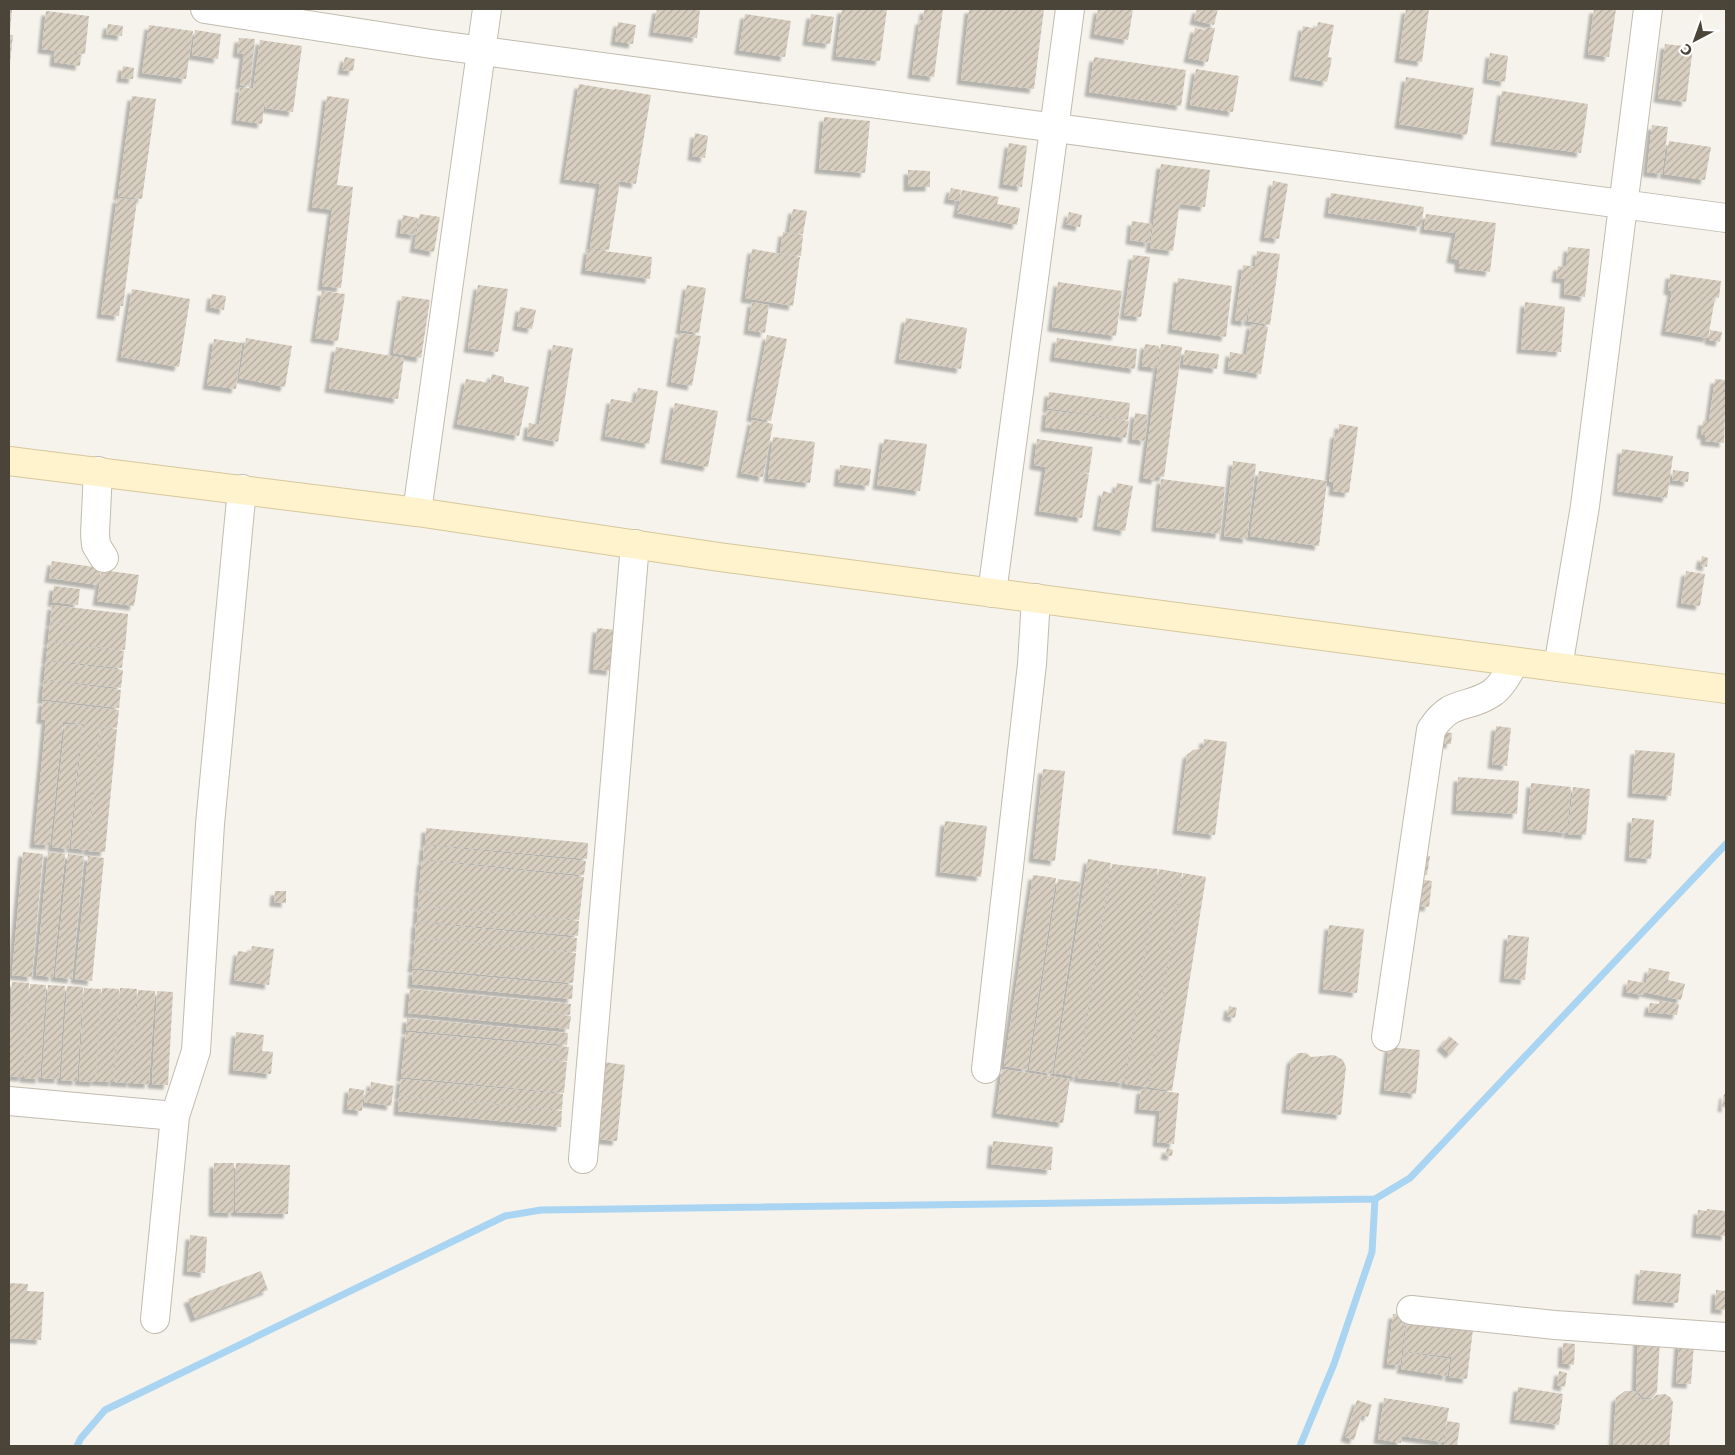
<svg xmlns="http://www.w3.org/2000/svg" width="1735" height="1455" font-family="'DejaVu Sans',sans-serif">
<defs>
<pattern id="building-hatch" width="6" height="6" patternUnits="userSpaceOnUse" patternTransform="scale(1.25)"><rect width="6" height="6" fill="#d8cfc1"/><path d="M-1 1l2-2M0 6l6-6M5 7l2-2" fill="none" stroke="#b1aa9e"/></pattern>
<filter id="shadow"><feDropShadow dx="-4.5" dy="4.5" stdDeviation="1" flood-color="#0004"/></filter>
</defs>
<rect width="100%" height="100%" fill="#f6f3ec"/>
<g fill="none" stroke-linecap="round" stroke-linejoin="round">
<path stroke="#a9d4f2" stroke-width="7" d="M 77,1446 L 81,1438 L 105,1410 L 505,1216 L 541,1210 L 1375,1199 L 1410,1178 L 1726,844
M 1300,1446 L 1334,1364 L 1372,1252 L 1375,1199"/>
</g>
<path fill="url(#building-hatch)" filter="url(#shadow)" d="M 657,9 L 700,9 L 697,38 L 653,32 Z
M 842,9 L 887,9 L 880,61 L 836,56 Z
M 930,9 L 943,9 L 934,77 L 912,74 L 920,20 L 935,22 L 923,20 L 924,10 Z
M 969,9 L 1044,9 L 1034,89 L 961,80 Z
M 1098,9 L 1133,9 L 1128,40 L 1094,34 Z
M 1197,9 L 1218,9 L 1214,25 L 1194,20 Z
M 1406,9 L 1429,9 L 1422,62 L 1399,58 Z
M 1594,9 L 1616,9 L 1609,57 L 1588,54 Z
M 9,10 L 12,10 L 10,31 L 9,31 Z
M 46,11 L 89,16 L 85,54 L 42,49 Z
M 745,14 L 791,21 L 785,57 L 739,50 Z
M 811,14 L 834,17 L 830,44 L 807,41 Z
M 618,22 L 636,25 L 633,44 L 615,41 Z
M 1318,22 L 1334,25 L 1328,57 L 1332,58 L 1327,82 L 1294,76 L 1303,26 L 1317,29 Z
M 108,24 L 123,26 L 122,36 L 106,34 Z
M 149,25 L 193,31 L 186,79 L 142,73 Z
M 1206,27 L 1215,28 L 1208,62 L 1188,58 L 1195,28 L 1205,30 Z
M 195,30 L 221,34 L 218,59 L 192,55 Z
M 9,35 L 13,35 L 10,64 L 9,64 Z
M 239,38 L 255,39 L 250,86 L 240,85 L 244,54 L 237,53 Z
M 260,40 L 302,46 L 293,112 L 265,108 L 266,90 L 262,124 L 236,120 L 240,87 L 253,89 Z
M 1665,44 L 1693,47 L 1686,102 L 1658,98 Z
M 55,51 L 81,55 L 80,66 L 54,62 Z
M 1490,53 L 1508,56 L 1505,82 L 1487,79 Z
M 345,57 L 355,59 L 353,71 L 342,70 Z
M 1094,57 L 1186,70 L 1181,106 L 1089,92 Z
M 123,66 L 134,68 L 133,79 L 121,78 Z
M 1196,69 L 1239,76 L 1233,112 L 1190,105 Z
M 1406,77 L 1474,88 L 1467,135 L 1399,124 Z
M 579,84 L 615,90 L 611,115 L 615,89 L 651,95 L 636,184 L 620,181 L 609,250 L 590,248 L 600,184 L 564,179 Z
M 1502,91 L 1588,104 L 1581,153 L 1495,141 Z
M 132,96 L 156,99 L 142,199 L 118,196 Z
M 327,96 L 349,99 L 337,185 L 353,187 L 341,288 L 322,286 L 332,211 L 334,210 L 312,207 Z
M 824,117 L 870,121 L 865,173 L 819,169 Z
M 1652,125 L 1668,127 L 1662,174 L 1647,172 Z
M 695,133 L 708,136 L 705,158 L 692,156 Z
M 1669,141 L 1711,147 L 1705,180 L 1664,174 Z
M 1009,143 L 1027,146 L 1022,187 L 1003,184 Z
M 1161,164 L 1210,170 L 1205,207 L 1180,204 L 1184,172 L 1173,251 L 1150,248 Z
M 908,170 L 930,171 L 930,187 L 908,187 Z
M 1273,181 L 1288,184 L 1279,239 L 1264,237 Z
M 951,188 L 961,190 L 959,201 L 948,199 Z
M 962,190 L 999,197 L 997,204 L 1020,208 L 1017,225 L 957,213 Z
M 1331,193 L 1424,207 L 1421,227 L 1328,213 Z
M 117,198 L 137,200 L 123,306 L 120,306 L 119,316 L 101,314 Z
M 793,209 L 807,211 L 803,234 L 789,232 Z
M 1069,212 L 1082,215 L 1080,227 L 1066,224 Z
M 420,214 L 440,217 L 434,252 L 414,248 Z
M 1426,214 L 1496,223 L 1490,272 L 1459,268 L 1459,260 L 1451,258 L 1456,233 L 1424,229 Z
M 403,215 L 418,218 L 415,235 L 400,233 Z
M 1132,221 L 1152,224 L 1149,243 L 1130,240 Z
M 783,232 L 803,235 L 801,256 L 780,253 Z
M 1568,247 L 1590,249 L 1585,297 L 1564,294 L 1565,279 L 1556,278 L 1558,266 L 1566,267 Z
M 588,249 L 652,257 L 650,279 L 585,270 Z
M 752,249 L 800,257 L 793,306 L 745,298 Z
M 1257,251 L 1280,254 L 1270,325 L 1248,321 L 1254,269 L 1246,322 L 1235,320 L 1243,265 L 1255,267 Z
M 1133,255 L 1150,257 L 1141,317 L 1124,315 Z
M 1670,274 L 1721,281 L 1719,298 L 1689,293 L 1715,298 L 1708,338 L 1665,331 L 1672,291 L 1668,290 Z
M 1178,278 L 1232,286 L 1226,337 L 1172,329 Z
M 1058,282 L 1122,291 L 1116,336 L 1052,327 Z
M 478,285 L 508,289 L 498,352 L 468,348 Z
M 687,285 L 706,288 L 699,333 L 680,330 Z
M 132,289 L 190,299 L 179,367 L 121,357 Z
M 322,291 L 345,294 L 338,341 L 315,338 Z
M 212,294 L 226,296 L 224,310 L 210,307 Z
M 402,296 L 430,300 L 421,358 L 393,353 Z
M 752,302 L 769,305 L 765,333 L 748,330 Z
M 1525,302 L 1565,307 L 1561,352 L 1521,349 Z
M 520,307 L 536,310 L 532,329 L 517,326 Z
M 906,318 L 967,328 L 961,369 L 899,359 Z
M 1251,324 L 1268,327 L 1261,374 L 1228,369 L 1230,352 L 1246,355 Z
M 1710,330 L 1722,332 L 1720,342 L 1709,340 Z
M 679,333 L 701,336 L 692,386 L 671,382 Z
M 767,335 L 787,339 L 771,421 L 751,417 Z
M 246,338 L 292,346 L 285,387 L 239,378 Z
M 1057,338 L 1137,349 L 1135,369 L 1054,357 Z
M 214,339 L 242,343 L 236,389 L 207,385 Z
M 1145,344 L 1159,346 L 1157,368 L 1142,366 Z
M 1161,344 L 1182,347 L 1164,477 L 1156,476 L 1156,480 L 1143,478 Z
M 553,345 L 573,348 L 558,442 L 527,436 L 529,423 L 539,425 Z
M 336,347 L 404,358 L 398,399 L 329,388 Z
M 1185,350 L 1219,354 L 1217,369 L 1183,364 Z
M 492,374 L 504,377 L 504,382 L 529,387 L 519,436 L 457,424 L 466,379 L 490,383 Z
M 1715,379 L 1726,380 L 1724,443 L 1705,441 L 1705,435 L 1701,434 L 1703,421 L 1709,421 Z
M 638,388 L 658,391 L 649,444 L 605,436 L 611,399 L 635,403 Z
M 1049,392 L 1130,403 L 1128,420 L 1047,408 Z
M 675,403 L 718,411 L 708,467 L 665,459 Z
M 1047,410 L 1129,421 L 1126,438 L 1045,427 Z
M 1135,413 L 1148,415 L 1145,441 L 1132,439 Z
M 752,420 L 773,424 L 763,477 L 741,473 Z
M 1339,424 L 1358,427 L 1349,493 L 1333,491 L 1334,482 L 1329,482 L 1335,433 L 1338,434 Z
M 773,437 L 815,442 L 810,483 L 768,478 Z
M 884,439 L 927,444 L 920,491 L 877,485 Z
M 1037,439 L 1093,447 L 1089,473 L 1062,469 L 1089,474 L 1082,518 L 1039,511 L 1046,467 L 1034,465 Z
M 1622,449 L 1673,456 L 1667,498 L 1617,491 Z
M 1233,461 L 1256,464 L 1247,539 L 1224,536 Z
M 840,465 L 871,469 L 869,486 L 838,482 Z
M 1673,470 L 1689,472 L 1688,482 L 1672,480 Z
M 1259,471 L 1327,481 L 1319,546 L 1250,536 Z
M 1161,479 L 1225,487 L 1220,534 L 1156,527 Z
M 1117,483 L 1133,486 L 1125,531 L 1097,526 L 1103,491 L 1115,494 Z
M 1702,556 L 1708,558 L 1707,567 L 1700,565 Z
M 52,561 L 101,568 L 99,585 L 49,578 Z
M 102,570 L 139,575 L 134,606 L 97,601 Z
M 1686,571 L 1705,574 L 1700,606 L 1681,603 Z
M 54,586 L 80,589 L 78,605 L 52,602 Z
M 52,605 L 128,614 L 125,650 L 48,641 L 50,623 L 82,626 L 50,622 Z
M 597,628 L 615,630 L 611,671 L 593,669 Z
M 48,642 L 124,651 L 122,668 L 46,660 Z
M 46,661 L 123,670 L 121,688 L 44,679 Z
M 44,680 L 121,690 L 119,708 L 42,699 Z
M 43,701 L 119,710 L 117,728 L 41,719 Z
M 46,720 L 63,722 L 50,845 L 34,844 Z
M 65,724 L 82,725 L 69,849 L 52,847 Z
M 83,725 L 100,727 L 87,850 L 71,848 Z
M 1496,726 L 1511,728 L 1507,766 L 1492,764 Z
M 101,727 L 117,729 L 105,852 L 88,851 Z
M 1439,732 L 1452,733 L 1451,744 L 1437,743 Z
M 1204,739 L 1227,742 L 1215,835 L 1177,830 L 1187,755 L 1193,750 L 1203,748 Z
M 1635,750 L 1675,753 L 1671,796 L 1632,793 Z
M 1043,769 L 1065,771 L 1055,861 L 1033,858 Z
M 1458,777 L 1519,781 L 1517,814 L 1456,810 Z
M 1531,783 L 1571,787 L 1567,833 L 1527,829 Z
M 1573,787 L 1590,789 L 1586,835 L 1568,834 Z
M 1632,818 L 1654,820 L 1651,859 L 1629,857 Z
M 945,821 L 987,826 L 981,877 L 940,872 Z
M 426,828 L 588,843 L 587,859 L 425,844 Z
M 424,845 L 586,861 L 584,875 L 423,859 Z
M 23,852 L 43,854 L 32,977 L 12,975 Z
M 48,852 L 65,854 L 53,977 L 36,975 Z
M 68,854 L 84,856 L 72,979 L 55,977 Z
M 1421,855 L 1430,856 L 1427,875 L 1418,874 Z
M 88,856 L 104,858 L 92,981 L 75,979 Z
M 1088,859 L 1111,863 L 1077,1077 L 1054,1073 Z
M 422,860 L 584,877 L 579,920 L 418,905 L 419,890 L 517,899 L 419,889 Z
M 1112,864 L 1158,869 L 1124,1083 L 1078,1078 Z
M 1159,869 L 1182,873 L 1148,1087 L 1125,1084 Z
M 1183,873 L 1206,877 L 1172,1091 L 1149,1087 Z
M 1033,875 L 1056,878 L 1027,1070 L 1004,1066 Z
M 1058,879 L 1081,882 L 1052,1074 L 1029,1070 Z
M 1416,879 L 1432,881 L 1429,907 L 1413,905 Z
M 275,891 L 286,891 L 286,903 L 274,902 Z
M 418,906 L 579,921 L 578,936 L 417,921 Z
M 416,922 L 577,938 L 576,952 L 415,937 Z
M 1329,925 L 1364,929 L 1357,993 L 1323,989 Z
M 1508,935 L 1529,937 L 1525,980 L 1504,978 Z
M 415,938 L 576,953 L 573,983 L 412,968 L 414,954 L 474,958 L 414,953 Z
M 252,946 L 274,949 L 269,985 L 234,980 L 238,951 L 251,953 Z
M 1649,968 L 1670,972 L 1668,980 L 1685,984 L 1681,1000 L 1644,992 Z
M 413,970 L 573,985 L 572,999 L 412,984 Z
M 1628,980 L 1645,983 L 1643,995 L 1626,992 Z
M 12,982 L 29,983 L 23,1077 L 9,1076 Z
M 30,984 L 46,985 L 40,1079 L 24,1078 Z
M 48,985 L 65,986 L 59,1079 L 42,1078 Z
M 67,986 L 83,987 L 77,1081 L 61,1080 Z
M 84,988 L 101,989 L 95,1082 L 79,1081 Z
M 102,988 L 119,989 L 113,1082 L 96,1081 Z
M 120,988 L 137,989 L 131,1083 L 114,1082 Z
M 410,989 L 571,1004 L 570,1015 L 427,1003 L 571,1016 L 569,1029 L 408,1013 Z
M 138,990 L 155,991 L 149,1084 L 132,1083 Z
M 157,991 L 173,992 L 168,1085 L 152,1084 Z
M 1660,1001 L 1679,1004 L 1677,1015 L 1648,1012 L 1650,1003 L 1659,1004 Z
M 1229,1006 L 1237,1008 L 1235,1018 L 1227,1016 Z
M 407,1018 L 568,1033 L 567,1045 L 406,1030 Z
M 236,1032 L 264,1035 L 262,1051 L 273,1052 L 271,1074 L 233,1070 Z
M 406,1032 L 569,1047 L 567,1061 L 431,1048 L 567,1062 L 564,1093 L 401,1077 Z
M 1449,1036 L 1459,1044 L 1450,1054 L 1441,1046 Z
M 1389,1047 L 1420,1050 L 1416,1094 L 1384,1090 Z
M 1298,1053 L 1306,1053 L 1311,1057 L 1334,1055 L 1343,1060 L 1346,1067 L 1341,1115 L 1286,1109 L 1291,1060 Z
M 604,1062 L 625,1065 L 617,1141 L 596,1139 Z
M 1002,1069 L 1070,1079 L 1063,1123 L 996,1113 Z
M 401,1079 L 563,1094 L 562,1110 L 399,1095 Z
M 371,1082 L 394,1086 L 391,1106 L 364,1102 L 366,1091 L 370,1092 Z
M 349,1088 L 364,1090 L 362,1111 L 347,1109 Z
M 1141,1089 L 1179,1093 L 1174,1144 L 1157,1142 L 1160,1111 L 1139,1109 Z
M 1724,1094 L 1726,1094 L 1726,1108 L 1722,1107 Z
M 399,1096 L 562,1111 L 561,1127 L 398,1111 Z
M 993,1141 L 1053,1147 L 1051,1170 L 991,1164 Z
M 1167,1148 L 1173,1150 L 1172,1156 L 1165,1155 Z
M 214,1163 L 234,1163 L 233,1213 L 213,1212 Z
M 236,1163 L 290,1165 L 288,1214 L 235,1212 Z
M 1707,1209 L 1726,1211 L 1726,1236 L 1696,1233 L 1698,1210 L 1707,1211 Z
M 190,1235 L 207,1237 L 205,1273 L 187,1271 Z
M 1640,1270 L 1681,1274 L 1678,1303 L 1637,1300 Z
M 261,1271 L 268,1290 L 195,1318 L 188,1299 Z
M 9,1283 L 28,1284 L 27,1291 L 44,1292 L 41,1340 L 9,1338 Z
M 1716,1290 L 1726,1291 L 1726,1310 L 1715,1309 Z
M 1393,1314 L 1406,1315 L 1400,1365 L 1387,1364 Z
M 1407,1320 L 1473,1329 L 1467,1379 L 1449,1377 L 1452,1357 L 1403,1351 Z
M 1638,1339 L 1660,1340 L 1657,1392 L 1652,1398 L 1644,1398 L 1636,1390 Z
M 1679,1342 L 1694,1343 L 1691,1384 L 1676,1383 Z
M 1563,1343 L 1575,1344 L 1574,1365 L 1562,1363 Z
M 1404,1352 L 1450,1359 L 1447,1376 L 1401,1369 Z
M 1559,1371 L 1567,1373 L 1565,1387 L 1557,1385 Z
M 1518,1387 L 1563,1394 L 1559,1425 L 1514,1419 Z
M 1625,1391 L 1635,1391 L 1642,1400 L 1655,1399 L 1653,1398 L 1656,1395 L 1665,1394 L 1670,1397 L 1673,1402 L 1669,1446 L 1613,1446 L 1616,1398 Z
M 1384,1398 L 1449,1408 L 1443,1442 L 1402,1436 L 1401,1443 L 1378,1439 Z
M 1357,1400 L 1372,1405 L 1368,1417 L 1362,1415 L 1354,1440 L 1345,1437 Z
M 1447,1421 L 1460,1423 L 1457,1446 L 1444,1446 Z"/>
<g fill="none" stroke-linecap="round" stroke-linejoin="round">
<g stroke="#c2bbae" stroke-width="30">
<path id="minor" d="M 205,9 L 431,44 L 1726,218
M 98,471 L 95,534 L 96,545 L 104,558
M 417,512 L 487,9
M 992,593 L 1070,9
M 1558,667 L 1585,506 L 1648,9
M 1386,1037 L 1431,730 C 1451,698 1467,710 1492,693 C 1502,686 1509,672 1515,662
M 986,1069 L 1032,664 L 1036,598
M 9,1101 L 175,1116
M 583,1159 L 635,544
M 1411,1310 L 1555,1325 L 1726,1337
M 155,1319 L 175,1116 L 196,1051 L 210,824 L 242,489"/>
</g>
<g stroke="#d6c79b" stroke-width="30">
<path id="secondary" d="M 9,461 L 417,512 L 719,557 L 1726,689"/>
</g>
<use href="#minor" stroke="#fff" stroke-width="28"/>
<use href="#secondary" stroke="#fff3cd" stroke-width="28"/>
</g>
<rect width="1735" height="1455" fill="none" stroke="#4b4439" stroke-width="20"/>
<g transform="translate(1695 40) rotate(221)" stroke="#ffffff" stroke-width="4" paint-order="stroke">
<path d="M0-4L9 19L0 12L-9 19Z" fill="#4b4439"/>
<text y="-8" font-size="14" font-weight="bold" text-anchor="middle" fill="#4b4439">С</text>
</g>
</svg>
